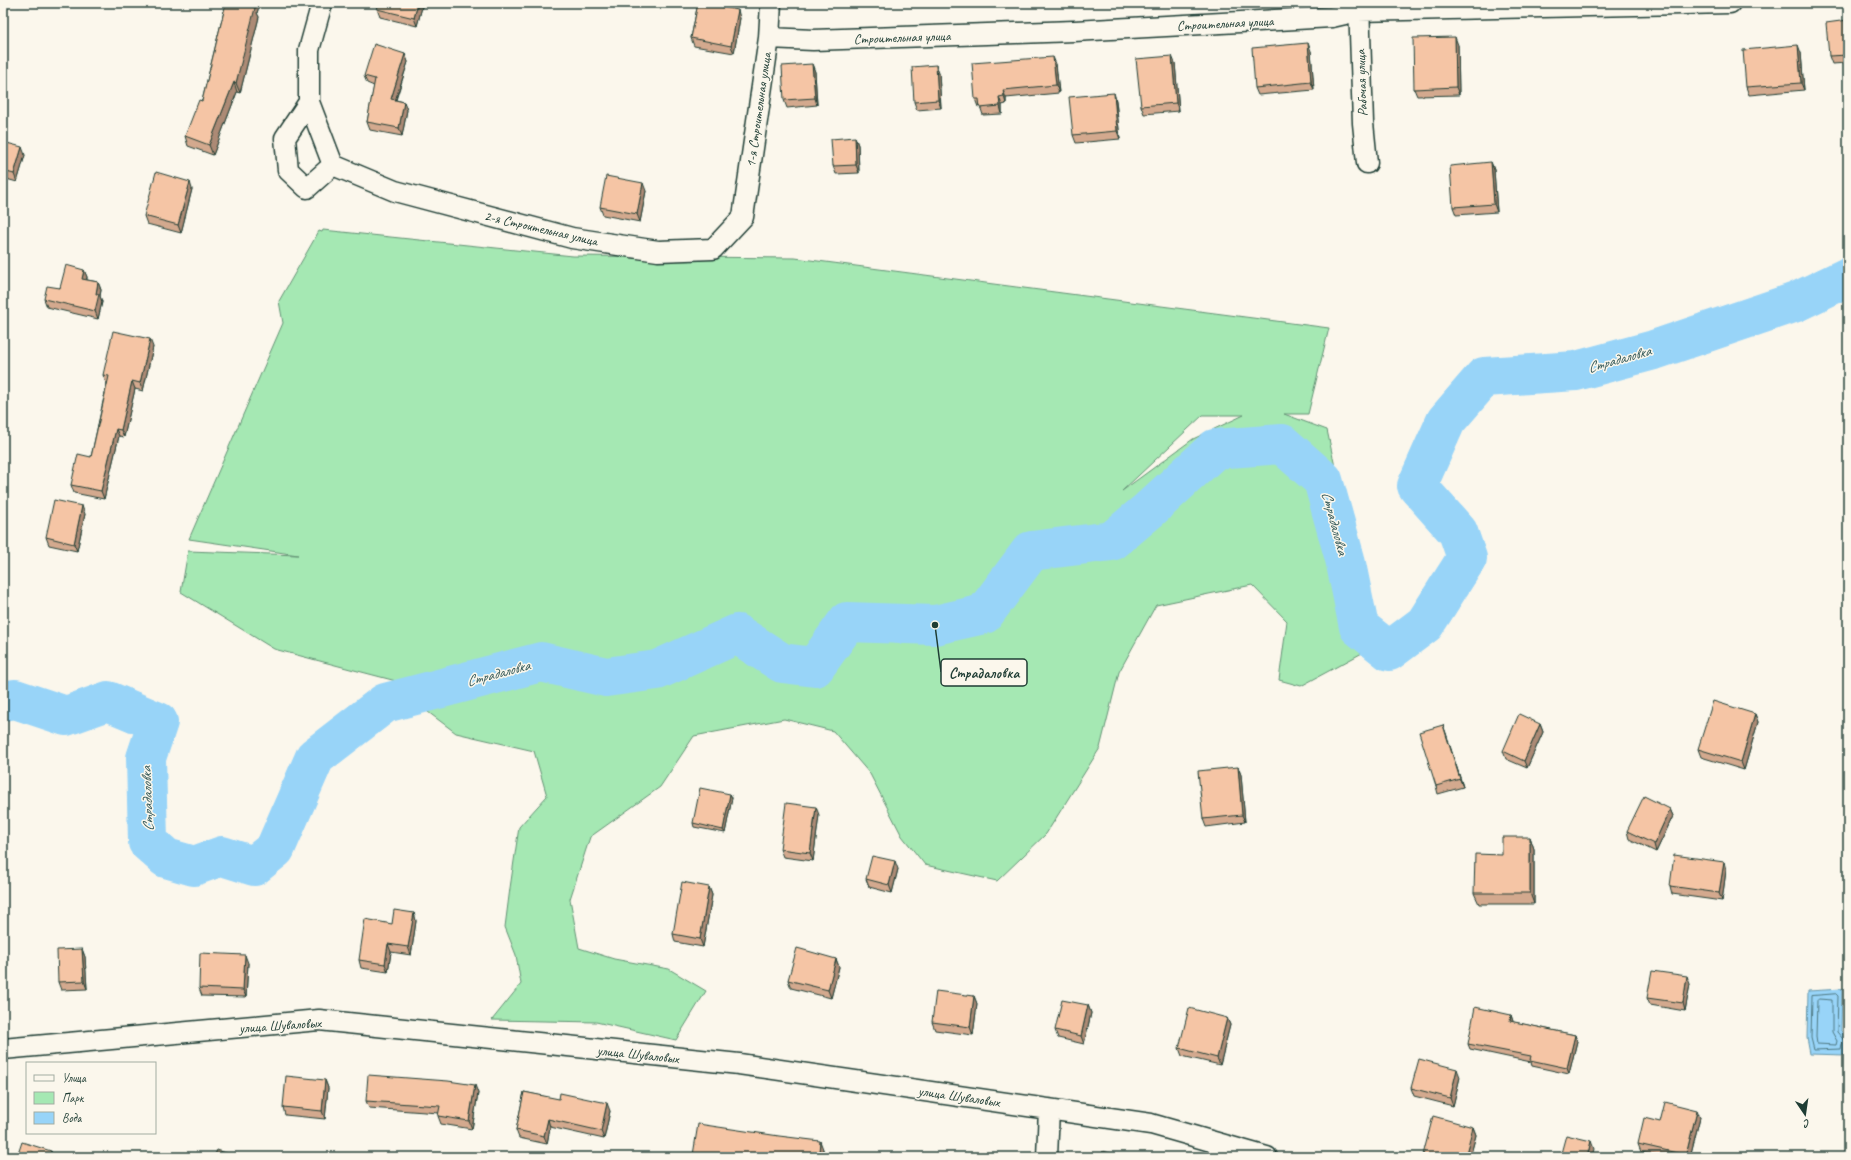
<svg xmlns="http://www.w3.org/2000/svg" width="1851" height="1160" font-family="Caveat,sans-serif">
<rect width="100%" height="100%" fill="#fbf7ec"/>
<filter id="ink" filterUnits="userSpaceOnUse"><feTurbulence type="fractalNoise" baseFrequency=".025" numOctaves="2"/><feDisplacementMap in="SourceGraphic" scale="8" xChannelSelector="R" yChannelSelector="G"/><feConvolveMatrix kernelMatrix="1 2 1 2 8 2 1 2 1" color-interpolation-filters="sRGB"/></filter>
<g filter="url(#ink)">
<path fill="#a5e8b3" stroke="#629274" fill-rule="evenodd" d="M 323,230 L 573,256 L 795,258 L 1329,328 L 1308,414 L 1284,414 L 1327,430 L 1342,499 L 1366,575 L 1364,652 L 1301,686 L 1279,680 L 1287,621 L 1252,585 L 1156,605 L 1119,672 L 1100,748 L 1046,834 L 997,881 L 925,865 L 902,836 L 870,774 L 833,731 L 784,719 L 694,736 L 660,787 L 590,837 L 570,899 L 579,948 L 614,959 L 669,969 L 706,991 L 676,1040 L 596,1022 L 492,1020 L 521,984 L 516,955 L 505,927 L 510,888 L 519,827 L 547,796 L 534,751 L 456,733 L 424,709 L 419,687 L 274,649 L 181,592 L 188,551 L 298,555 L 189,539 L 283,323 L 279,301 L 319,231 L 322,232 ZM 1203,415 L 1244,415 L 1193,439 L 1122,491 Z"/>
<path fill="#98d4f8" stroke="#6898aa" d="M 1842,989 L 1841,1031 L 1847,1036 L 1844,1055 L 1810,1054 L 1807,1038 L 1808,991 Z"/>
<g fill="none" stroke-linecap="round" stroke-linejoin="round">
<path stroke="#4f7982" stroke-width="1" d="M 1836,994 L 1838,996 L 1837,1032 L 1843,1039 L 1841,1049 L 1814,1050 L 1811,1038 L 1812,996 Z
M 1819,999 L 1832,1000 L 1832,1032 L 1837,1041 L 1836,1045 L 1817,1044 L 1816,1037 L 1817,1001 Z"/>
<path stroke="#98d4f8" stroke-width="40" d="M 3,701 L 15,699 L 66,716 L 108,701 L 158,722 L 146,758 L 148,842 L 166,858 L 194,866 L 222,856 L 254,866 L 275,849 L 315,757 L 385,703 L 541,662 L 606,677 L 657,670 L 737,634 L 782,663 L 815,667 L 847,622 L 935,625 L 984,614 L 1031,551 L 1112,541 L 1149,510 L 1215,449 L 1282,444 L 1323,480 L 1345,559 L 1359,627 L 1389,651 L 1425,624 L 1467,558 L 1458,532 L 1417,486 L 1446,421 L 1484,377 L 1576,371 L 1654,350 L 1796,302 L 1848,277"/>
<g stroke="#1f3d34" stroke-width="23">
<path id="minor" d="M 1359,3 L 1363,123 L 1367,163
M 769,38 L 813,40 L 1074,31 L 1332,17 L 1358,11 L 1730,3
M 309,102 L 285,138 L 288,170 L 307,188 L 333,165 L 309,102 L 309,50 L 322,3
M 333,165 L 395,191 L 572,238 L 658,251 L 713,249 L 743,217 L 769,38 L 771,3
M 3,1049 L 319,1020 L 739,1064 L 1151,1124 L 1267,1157
M 1047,1157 L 1049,1109"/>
</g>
<use href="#minor" stroke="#fbf7ec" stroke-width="20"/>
</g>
<path fill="#d3a98e" stroke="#1f3d34" d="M 226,3 L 260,3 L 257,13 L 259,17 L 240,93 L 237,92 L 213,155 L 188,146 L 185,136 L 202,101 Z
M 423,3 L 417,26 L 380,17 L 377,9 Z
M 698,3 L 723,3 L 723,7 L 740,18 L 734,53 L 694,46 L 691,38 Z
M 1848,20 L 1848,63 L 1832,64 L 1829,56 Z
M 1458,45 L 1459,95 L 1417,96 L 1414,89 Z
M 1311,51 L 1314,90 L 1258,95 L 1255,88 Z
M 1801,53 L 1804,90 L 1749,95 L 1746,87 Z
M 405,54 L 408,62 L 396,100 L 404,102 L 407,110 L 402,136 L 370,130 L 367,122 L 374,86 L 367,83 L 364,76 Z
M 1175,63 L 1179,111 L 1144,114 L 1141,106 Z
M 812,64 L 815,72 L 817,105 L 787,108 L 784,100 Z
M 1056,64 L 1059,93 L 1006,98 L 1006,104 L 1002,105 L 1002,114 L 983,115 L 980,106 L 978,107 L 975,99 Z
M 939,73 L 941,108 L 917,110 L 914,102 Z
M 1114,93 L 1116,101 L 1120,139 L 1076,143 L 1073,135 Z
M 855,137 L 858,145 L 859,173 L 836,174 L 833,166 Z
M 3,142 L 25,155 L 17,182 L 3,178 Z
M 1491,162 L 1494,170 L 1497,212 L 1456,215 L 1453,207 Z
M 192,189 L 181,233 L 147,224 L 144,216 Z
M 646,191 L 640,222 L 603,215 L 600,207 Z
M 84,270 L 87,277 L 87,280 L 98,282 L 101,290 L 100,296 L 102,302 L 98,319 L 47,307 L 44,299 Z
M 153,347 L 143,391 L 135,389 L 124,437 L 119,436 L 104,499 L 74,493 L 71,485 L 91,457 L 107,383 L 106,383 L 103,375 Z
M 85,514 L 77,551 L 49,545 L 46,537 Z
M 1755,714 L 1758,722 L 1744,770 L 1701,757 L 1698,749 Z
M 1540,724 L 1543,732 L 1527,768 L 1506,759 L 1503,751 Z
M 1443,725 L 1463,787 L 1438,794 L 1436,786 Z
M 1238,767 L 1241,775 L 1245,822 L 1206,827 L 1203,819 Z
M 730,794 L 732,798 L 725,833 L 694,827 L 693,823 Z
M 1670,809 L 1673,816 L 1656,852 L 1629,839 L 1627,831 Z
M 819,815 L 813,861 L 783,857 L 780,849 Z
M 1530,837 L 1534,849 L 1534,904 L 1479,904 L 1474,893 L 1502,855 Z
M 898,869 L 892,893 L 869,887 L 866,879 Z
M 1726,870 L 1722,901 L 1672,894 L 1670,886 Z
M 709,887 L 712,895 L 703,947 L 675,942 L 673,934 Z
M 414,913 L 416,921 L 411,955 L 391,952 L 388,972 L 361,968 L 359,960 L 392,924 Z
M 82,949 L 85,957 L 87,989 L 61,990 L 58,982 Z
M 836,959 L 839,967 L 831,998 L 791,988 L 788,980 Z
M 248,963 L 246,997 L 202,996 L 199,988 Z
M 1690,984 L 1685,1011 L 1650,1005 L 1647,998 Z
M 974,996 L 977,1004 L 973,1035 L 935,1030 L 932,1022 Z
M 1088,1005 L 1091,1013 L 1084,1044 L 1058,1038 L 1055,1030 Z
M 1511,1015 L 1513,1022 L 1575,1035 L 1577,1041 L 1569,1074 L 1532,1066 L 1531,1062 L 1470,1049 L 1468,1044 Z
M 1227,1018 L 1230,1025 L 1220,1065 L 1182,1056 L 1179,1048 Z
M 1460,1077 L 1453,1106 L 1414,1096 L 1411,1088 Z
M 325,1080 L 328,1088 L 325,1119 L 285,1115 L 283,1107 Z
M 524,1092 L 610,1111 L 604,1139 L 550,1127 L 547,1144 L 519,1138 L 516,1130 Z
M 478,1093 L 472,1129 L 441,1124 L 438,1116 L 439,1113 L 369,1108 L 366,1101 Z
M 1700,1117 L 1690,1157 L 1663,1157 L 1641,1152 L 1638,1144 L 1660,1122 Z
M 1473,1127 L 1476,1135 L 1470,1157 L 1424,1157 L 1423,1155 Z
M 823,1149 L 823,1153 L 838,1157 L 694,1157 L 693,1155 Z"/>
<path fill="#ac8a74" stroke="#1f3d34" d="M 254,3 L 260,3 L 257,13 L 259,17 L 240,93 L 236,83 Z
M 418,3 L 423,3 L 417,26 L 414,18 Z
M 719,3 L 723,3 L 721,14 L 718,6 Z
M 738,10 L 740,18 L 734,53 L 731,46 Z
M 1455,37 L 1458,45 L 1459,95 L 1456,87 Z
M 1308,43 L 1311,51 L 1314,90 L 1311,82 Z
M 1798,45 L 1801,53 L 1804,90 L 1801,83 Z
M 405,54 L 408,62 L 393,107 L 391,99 Z
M 1172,56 L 1175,63 L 1179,111 L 1176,103 Z
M 1053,57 L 1056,64 L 1059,93 L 1056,85 Z
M 812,64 L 815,72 L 817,105 L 815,98 Z
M 936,65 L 939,73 L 941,108 L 938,100 Z
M 234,82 L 237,92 L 213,155 L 209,145 Z
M 1003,90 L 1006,98 L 1006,104 L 1004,96 Z
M 1114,93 L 1116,101 L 1120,139 L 1117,131 Z
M 999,97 L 1002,105 L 1002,114 L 1000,106 Z
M 404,102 L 407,110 L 402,136 L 399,128 Z
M 855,137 L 858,145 L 859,173 L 856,165 Z
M 22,147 L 25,155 L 17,182 L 14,174 Z
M 1491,162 L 1494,170 L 1497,212 L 1494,204 Z
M 190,182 L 192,189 L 181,233 L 178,225 Z
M 643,183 L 646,191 L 640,222 L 637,214 Z
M 84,270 L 87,277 L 85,286 L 82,279 Z
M 98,282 L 101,290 L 100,296 L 102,302 L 98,319 L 95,311 L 96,294 Z
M 150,339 L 153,347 L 143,391 L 140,383 Z
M 132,381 L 135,389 L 124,437 L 121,430 Z
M 116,429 L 119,436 L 104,499 L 101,491 Z
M 82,506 L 85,514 L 77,551 L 74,544 Z
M 1755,714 L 1758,722 L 1744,770 L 1741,762 Z
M 1540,724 L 1543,732 L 1527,768 L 1524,761 Z
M 1443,725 L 1446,733 L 1463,787 L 1460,779 Z
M 1238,767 L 1241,775 L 1245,822 L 1242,815 Z
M 730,794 L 732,798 L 725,833 L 723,830 Z
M 816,807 L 819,815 L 813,861 L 810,853 Z
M 1670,809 L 1673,816 L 1656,852 L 1654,844 Z
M 1530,837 L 1534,849 L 1534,904 L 1530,893 Z
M 895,861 L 898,869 L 892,893 L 889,885 Z
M 1724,862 L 1726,870 L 1722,901 L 1719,893 Z
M 709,887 L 712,895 L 703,947 L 700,939 Z
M 414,913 L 416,921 L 411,955 L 408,947 Z
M 388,944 L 391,952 L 388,972 L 385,964 Z
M 82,949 L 85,957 L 87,989 L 84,981 Z
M 245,955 L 248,963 L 246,997 L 243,990 Z
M 836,959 L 839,967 L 831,998 L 828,990 Z
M 1687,976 L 1690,984 L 1685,1011 L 1683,1003 Z
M 974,996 L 977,1004 L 973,1035 L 970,1027 Z
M 1088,1005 L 1091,1013 L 1084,1044 L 1081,1036 Z
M 1511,1015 L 1513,1021 L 1512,1027 L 1510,1021 Z
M 1227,1018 L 1230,1025 L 1220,1065 L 1217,1058 Z
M 1575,1035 L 1577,1041 L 1569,1074 L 1567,1068 Z
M 1457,1069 L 1460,1077 L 1453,1106 L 1450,1098 Z
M 325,1080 L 328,1088 L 325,1119 L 322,1111 Z
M 475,1085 L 478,1093 L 472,1129 L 469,1121 Z
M 607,1103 L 610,1111 L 604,1139 L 601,1131 Z
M 1697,1110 L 1700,1117 L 1690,1157 L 1687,1157 L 1686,1155 Z
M 548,1119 L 550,1127 L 547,1144 L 544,1136 Z
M 1473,1127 L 1476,1135 L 1470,1157 L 1465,1157 Z
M 820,1141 L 823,1149 L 822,1157 L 819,1152 Z
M 1591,1141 L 1594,1149 L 1592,1157 L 1587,1157 Z
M 51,1151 L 53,1157 L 49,1157 Z"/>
<path fill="#f5c5a5" stroke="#1f3d34" d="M 226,3 L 254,3 L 253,7 L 255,8 L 236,83 L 234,82 L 209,145 L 185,136 L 199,100 L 202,101 Z
M 379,3 L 418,3 L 414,18 L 377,9 Z
M 698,3 L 719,3 L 718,6 L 738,10 L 731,46 L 691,38 Z
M 1848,20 L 1848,55 L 1829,56 L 1826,23 Z
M 1455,37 L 1456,87 L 1414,89 L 1413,38 Z
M 1308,43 L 1311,82 L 1255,88 L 1252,48 Z
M 374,44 L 405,54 L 391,99 L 404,102 L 399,128 L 367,122 L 375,79 L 364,76 Z
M 1798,45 L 1801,83 L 1746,87 L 1743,50 Z
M 1172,56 L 1176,103 L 1141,106 L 1136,59 Z
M 1053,57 L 1056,85 L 1003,90 L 1004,96 L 999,97 L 1000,106 L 980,108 L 979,99 L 975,99 L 972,63 Z
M 812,64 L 815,98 L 784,100 L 782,66 Z
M 936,65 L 938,100 L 914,102 L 912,67 Z
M 1114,93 L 1117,131 L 1073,135 L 1069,97 Z
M 855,137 L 856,165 L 833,166 L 831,139 Z
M 3,142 L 22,147 L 14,174 L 3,171 Z
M 1491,162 L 1494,204 L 1453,207 L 1450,166 Z
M 156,172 L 190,182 L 178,225 L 144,216 Z
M 606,176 L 643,183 L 637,214 L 600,207 Z
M 66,265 L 84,270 L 82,279 L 98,282 L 96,294 L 99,294 L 95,311 L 44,299 L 47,286 L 60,288 Z
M 113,331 L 150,339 L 140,383 L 132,381 L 121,430 L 116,429 L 101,491 L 71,485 L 78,454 L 91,457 L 109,376 L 103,375 Z
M 54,500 L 82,506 L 74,544 L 46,537 Z
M 1713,701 L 1755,714 L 1741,762 L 1698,749 Z
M 1519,714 L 1540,724 L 1524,761 L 1503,751 Z
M 1443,725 L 1460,779 L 1436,786 L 1419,732 Z
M 1238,767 L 1242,815 L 1203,819 L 1198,771 Z
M 700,788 L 730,794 L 723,830 L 693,823 Z
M 1644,796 L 1670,809 L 1654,844 L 1627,831 Z
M 786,803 L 816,807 L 810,853 L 780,849 Z
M 1502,837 L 1530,837 L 1530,893 L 1474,893 L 1475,854 L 1502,855 Z
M 1674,855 L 1724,862 L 1719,893 L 1670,886 Z
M 872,856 L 895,861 L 889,885 L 866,879 Z
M 682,882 L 709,887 L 700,939 L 673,934 Z
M 394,910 L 414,913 L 408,947 L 388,944 L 385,964 L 359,960 L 365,919 L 392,924 Z
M 797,948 L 836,959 L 828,990 L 788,980 Z
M 82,949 L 84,981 L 58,982 L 57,950 Z
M 200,953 L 245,955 L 243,990 L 199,988 Z
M 1652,971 L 1687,976 L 1683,1003 L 1647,998 Z
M 936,991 L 974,996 L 970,1027 L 932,1022 Z
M 1062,1000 L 1088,1005 L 1081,1036 L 1055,1030 Z
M 1475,1007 L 1511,1015 L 1510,1021 L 1575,1035 L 1567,1068 L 1530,1060 L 1531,1056 L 1468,1044 Z
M 1189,1008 L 1227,1018 L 1217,1058 L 1179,1048 Z
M 1419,1059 L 1457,1069 L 1450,1098 L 1411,1088 Z
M 368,1075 L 448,1081 L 475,1085 L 469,1121 L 438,1116 L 440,1106 L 366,1101 Z
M 286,1076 L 325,1080 L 322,1111 L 283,1107 Z
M 524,1092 L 559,1099 L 560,1093 L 607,1103 L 601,1131 L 548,1119 L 544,1136 L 516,1130 Z
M 1665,1102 L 1697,1110 L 1686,1155 L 1638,1144 L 1644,1118 L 1660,1122 Z
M 1433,1116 L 1473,1127 L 1465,1157 L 1431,1157 L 1423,1155 Z
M 698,1124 L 779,1136 L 820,1141 L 819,1152 L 838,1157 L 709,1157 L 693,1155 Z
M 1566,1135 L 1591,1141 L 1587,1157 L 1560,1157 Z
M 22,1142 L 51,1151 L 49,1157 L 17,1157 Z
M 217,1150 L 238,1157 L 214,1157 Z
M 1103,1151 L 1124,1157 L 1101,1157 Z"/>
</g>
<g text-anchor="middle" stroke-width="3" stroke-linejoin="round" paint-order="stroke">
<g font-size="14" fill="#1f3d34" stroke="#fbf7ec">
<text transform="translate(1225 23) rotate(-3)" y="5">Строительная улица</text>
<text transform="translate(902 37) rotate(-2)" y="5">Строительная улица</text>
<text transform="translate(1361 83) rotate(-92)" y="5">Рабочая улица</text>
<text transform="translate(758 110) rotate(-82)" y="5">1-я Строительная улица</text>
<text transform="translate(541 228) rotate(13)" y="5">2-я Строительная улица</text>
<text transform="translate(280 1025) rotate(-4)" y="5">улица Шуваловых</text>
<text transform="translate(638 1054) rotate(6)" y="5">улица Шуваловых</text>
<text transform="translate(959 1096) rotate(8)" y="5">улица Шуваловых</text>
</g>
<g font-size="15" font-style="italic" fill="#375b5b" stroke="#fbf7ec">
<text transform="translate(1619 359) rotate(-16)" y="5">Страдаловка</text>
<text transform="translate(1335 523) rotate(75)" y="5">Страдаловка</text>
<text transform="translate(498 673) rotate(-15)" y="5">Страдаловка</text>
<text transform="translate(147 799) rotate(-92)" y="5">Страдаловка</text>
</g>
</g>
<path fill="none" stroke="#1f3d34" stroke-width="1.5" d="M935 625L941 672"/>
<circle fill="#1f3d34" stroke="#fbf7ec" stroke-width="1.5" cx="935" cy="625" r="4"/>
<rect fill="#fbf7ec" stroke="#1f3d34" stroke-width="1.5" x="941" y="659" width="86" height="27" rx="4"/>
<g font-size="15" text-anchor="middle" font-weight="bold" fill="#1f3d34">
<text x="984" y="678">Страдаловка</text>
</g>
<rect width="1851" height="1160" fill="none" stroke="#fbf7ec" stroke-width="16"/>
<rect x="8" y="8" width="1835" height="1144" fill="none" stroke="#1f3d34" stroke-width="1.5" filter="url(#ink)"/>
<rect x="26" y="1062" width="130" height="72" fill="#fbf7ec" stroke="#a3ada2"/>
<rect x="34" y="1075" width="20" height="6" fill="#fbf7ec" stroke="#a3ada2"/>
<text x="62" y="1082" font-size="12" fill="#1f3d34">Улица</text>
<rect x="34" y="1092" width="20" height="12" fill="#a5e8b3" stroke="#a3ada2"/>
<text x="62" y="1102" font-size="12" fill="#1f3d34">Парк</text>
<rect x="34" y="1112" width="20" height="12" fill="#98d4f8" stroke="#a3ada2"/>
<text x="62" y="1122" font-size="12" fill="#1f3d34">Вода</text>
<g transform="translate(1805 1114) rotate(167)" stroke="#fbf7ec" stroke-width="3" paint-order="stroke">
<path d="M0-3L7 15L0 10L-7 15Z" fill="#1f3d34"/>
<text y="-6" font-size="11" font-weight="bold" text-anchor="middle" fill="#1f3d34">С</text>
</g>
</svg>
